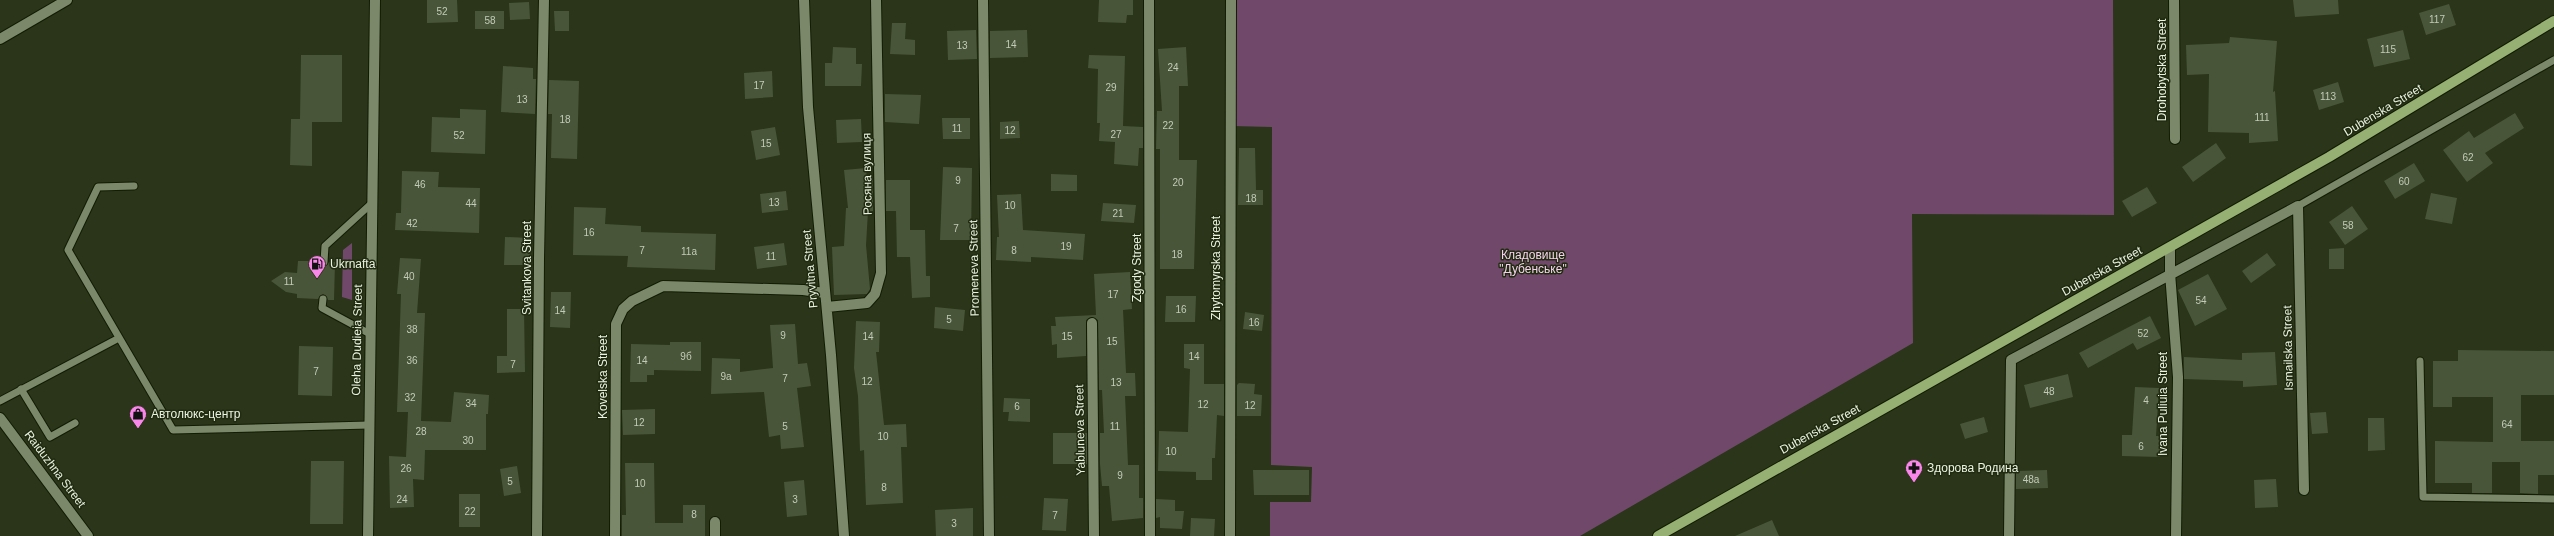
<svg xmlns="http://www.w3.org/2000/svg" width="2554" height="536" font-family="Helvetica,sans-serif">
<rect width="100%" height="100%" fill="#2a351a"/>
<path fill="#70496a" d="M 1235,0 L 2113,0 L 2114,215 L 1912,214 L 1913,343 L 1580,536 L 1270,536 L 1270,502 L 1311,502 L 1312,467 L 1271,465 L 1272,127 L 1232,126 Z
M 352,243 L 352,300 L 342,297 L 343,250 Z"/>
<path fill="#495539" d="M 427,0 L 457,0 L 458,22 L 427,23 Z
M 1099,0 L 1133,0 L 1133,15 L 1127,15 L 1126,23 L 1098,22 Z
M 2293,0 L 2338,0 L 2339,14 L 2295,17 Z
M 529,2 L 530,19 L 510,20 L 509,3 Z
M 2449,4 L 2456,25 L 2426,35 L 2419,13 Z
M 475,11 L 504,11 L 504,29 L 475,29 Z
M 554,11 L 569,11 L 569,31 L 555,31 Z
M 892,23 L 906,23 L 905,39 L 915,40 L 915,55 L 890,54 Z
M 976,30 L 977,59 L 948,60 L 947,31 Z
M 1027,30 L 1028,57 L 990,58 L 990,31 Z
M 2403,30 L 2410,59 L 2374,67 L 2367,39 Z
M 2230,37 L 2277,41 L 2273,92 L 2275,91 L 2278,141 L 2249,143 L 2249,133 L 2208,132 L 2209,74 L 2187,75 L 2186,45 L 2229,43 Z
M 833,47 L 856,48 L 856,64 L 862,64 L 861,86 L 825,86 L 825,63 L 832,63 Z
M 1186,47 L 1188,86 L 1179,86 L 1179,160 L 1197,160 L 1194,269 L 1160,269 L 1160,149 L 1156,149 L 1157,111 L 1162,111 L 1158,49 Z
M 301,55 L 342,55 L 342,122 L 312,122 L 312,166 L 290,165 L 291,119 L 300,119 Z
M 1089,55 L 1125,56 L 1123,126 L 1143,127 L 1143,148 L 1139,148 L 1138,166 L 1114,164 L 1115,142 L 1099,141 L 1100,123 L 1097,123 L 1098,69 L 1088,68 Z
M 503,66 L 533,68 L 533,79 L 536,79 L 535,114 L 501,112 Z
M 772,71 L 773,97 L 745,99 L 744,73 Z
M 549,80 L 579,81 L 577,159 L 551,158 L 552,114 L 548,114 Z
M 2338,82 L 2344,102 L 2319,110 L 2313,90 Z
M 885,94 L 921,95 L 919,124 L 885,122 Z
M 460,109 L 486,110 L 485,154 L 431,152 L 432,117 L 460,118 Z
M 2515,113 L 2524,128 L 2485,153 L 2493,163 L 2467,182 L 2443,150 L 2469,131 L 2474,138 Z
M 942,118 L 970,118 L 970,139 L 943,139 Z
M 861,119 L 862,142 L 837,143 L 836,120 Z
M 1019,121 L 1020,138 L 1000,139 L 1000,122 Z
M 775,127 L 780,155 L 756,160 L 751,131 Z
M 2216,143 L 2226,158 L 2193,182 L 2182,167 Z
M 1239,148 L 1255,148 L 1256,190 L 1263,190 L 1263,205 L 1238,205 Z
M 2414,163 L 2425,181 L 2395,199 L 2384,181 Z
M 943,167 L 972,168 L 971,240 L 940,240 Z
M 866,168 L 867,180 L 873,180 L 873,211 L 868,211 L 866,245 L 870,289 L 867,294 L 834,295 L 832,247 L 844,246 L 846,208 L 848,208 L 844,170 Z
M 402,171 L 439,172 L 438,187 L 480,188 L 479,233 L 395,230 L 396,213 L 401,213 Z
M 1051,174 L 1077,175 L 1077,191 L 1051,191 Z
M 886,180 L 910,180 L 910,230 L 925,230 L 926,276 L 930,276 L 930,297 L 912,298 L 910,257 L 897,257 L 896,211 L 886,211 Z
M 2147,187 L 2157,203 L 2132,217 L 2122,201 Z
M 786,191 L 788,210 L 762,213 L 760,194 Z
M 2431,193 L 2457,198 L 2452,224 L 2425,219 Z
M 1021,194 L 1023,230 L 1085,234 L 1083,260 L 1031,257 L 1031,262 L 996,260 L 997,237 L 999,237 L 997,195 Z
M 1103,203 L 1136,205 L 1134,223 L 1101,221 Z
M 2352,206 L 2368,229 L 2345,245 L 2329,222 Z
M 574,207 L 606,208 L 605,224 L 641,226 L 641,232 L 716,234 L 715,270 L 627,267 L 628,256 L 573,255 Z
M 505,237 L 530,238 L 530,265 L 504,265 Z
M 784,243 L 787,265 L 757,269 L 754,247 Z
M 2344,248 L 2344,269 L 2329,269 L 2329,249 Z
M 2267,253 L 2276,265 L 2251,283 L 2242,271 Z
M 400,258 L 421,259 L 417,313 L 425,313 L 421,421 L 451,422 L 454,392 L 489,395 L 488,414 L 486,414 L 486,450 L 425,450 L 424,480 L 413,479 L 414,507 L 390,508 L 389,456 L 406,457 L 408,412 L 397,412 L 401,294 L 397,294 Z
M 298,261 L 319,261 L 324,267 L 329,262 L 335,262 L 334,300 L 328,300 L 323,294 L 318,299 L 297,298 L 297,294 L 286,292 L 271,281 L 285,272 L 297,273 Z
M 1130,272 L 1132,309 L 1123,310 L 1126,373 L 1135,373 L 1136,396 L 1125,396 L 1128,465 L 1139,465 L 1139,498 L 1143,498 L 1143,518 L 1112,521 L 1109,486 L 1102,486 L 1100,464 L 1100,433 L 1104,433 L 1102,390 L 1099,390 L 1098,320 L 1092,317 L 1086,320 L 1086,356 L 1057,358 L 1057,344 L 1052,345 L 1051,326 L 1056,326 L 1055,317 L 1096,315 L 1094,274 Z
M 2208,274 L 2227,309 L 2195,326 L 2178,290 Z
M 551,292 L 571,292 L 570,328 L 550,327 Z
M 1166,296 L 1196,296 L 1195,322 L 1165,322 Z
M 935,307 L 965,310 L 963,331 L 934,328 Z
M 507,309 L 524,309 L 525,372 L 497,373 L 497,356 L 507,356 Z
M 1245,312 L 1264,315 L 1262,331 L 1243,329 Z
M 2150,316 L 2161,338 L 2137,350 L 2133,343 L 2088,368 L 2079,353 Z
M 856,321 L 880,322 L 879,352 L 876,352 L 884,425 L 906,424 L 907,447 L 901,447 L 903,503 L 866,505 L 864,450 L 860,451 L 858,396 L 854,368 Z
M 795,324 L 798,364 L 807,363 L 811,386 L 797,388 L 804,447 L 781,449 L 780,435 L 769,437 L 764,392 L 711,394 L 712,358 L 740,359 L 740,372 L 773,368 L 770,325 Z
M 670,342 L 701,342 L 701,371 L 654,370 L 654,375 L 647,375 L 647,382 L 630,382 L 631,344 L 670,345 Z
M 1184,344 L 1204,344 L 1204,384 L 1224,384 L 1224,416 L 1217,415 L 1215,458 L 1212,458 L 1212,480 L 1196,480 L 1196,472 L 1158,471 L 1159,431 L 1188,432 L 1190,369 L 1184,368 Z
M 299,346 L 333,347 L 332,396 L 298,395 Z
M 2458,350 L 2554,351 L 2554,395 L 2521,395 L 2521,441 L 2554,441 L 2554,475 L 2538,475 L 2538,494 L 2520,493 L 2520,462 L 2492,462 L 2492,493 L 2472,493 L 2472,483 L 2435,483 L 2435,441 L 2493,442 L 2493,397 L 2452,397 L 2452,407 L 2433,407 L 2433,361 L 2458,361 Z
M 2275,352 L 2277,385 L 2243,387 L 2243,381 L 2184,379 L 2184,357 L 2242,360 L 2242,353 Z
M 2068,374 L 2073,397 L 2030,408 L 2024,385 Z
M 1239,383 L 1255,384 L 1254,394 L 1262,395 L 1261,416 L 1237,416 L 1237,385 Z
M 2135,387 L 2159,388 L 2156,436 L 2161,436 L 2160,457 L 2122,456 L 2122,435 L 2132,435 Z
M 1004,398 L 1030,399 L 1030,422 L 1008,421 L 1009,412 L 1003,412 Z
M 655,409 L 655,434 L 623,435 L 622,410 Z
M 2326,412 L 2328,433 L 2312,434 L 2310,413 Z
M 1984,417 L 1988,432 L 1965,439 L 1960,424 Z
M 2368,418 L 2384,418 L 2385,450 L 2368,451 Z
M 1053,433 L 1087,433 L 1087,464 L 1053,464 Z
M 311,461 L 344,461 L 343,524 L 310,524 Z
M 625,463 L 654,463 L 655,523 L 683,523 L 683,505 L 705,505 L 705,536 L 622,536 L 622,515 L 626,515 Z
M 517,466 L 521,493 L 504,496 L 500,469 Z
M 1253,470 L 1309,470 L 1309,495 L 1254,495 Z
M 2047,470 L 2048,488 L 2016,489 L 2016,471 Z
M 2276,479 L 2278,507 L 2255,508 L 2254,480 Z
M 804,480 L 807,515 L 787,517 L 784,482 Z
M 459,494 L 480,494 L 480,527 L 459,527 Z
M 1044,498 L 1068,499 L 1066,531 L 1042,530 Z
M 1156,499 L 1175,500 L 1175,511 L 1184,511 L 1182,529 L 1160,528 L 1160,517 L 1156,518 Z
M 973,508 L 973,536 L 936,536 L 935,510 Z
M 1191,518 L 1215,519 L 1214,536 L 1190,536 Z
M 1772,520 L 1779,536 L 1735,536 Z"/>
<g fill="none" stroke-linecap="round" stroke-linejoin="round">
<g stroke="#121c03" stroke-width="9">
<path id="service" d="M 134,186 L 98,187 L 68,250 L 173,430 L 369,425
M 2298,206 L 2554,60
M 324,262 L 325,246 L 372,203
M 323,299 L 322,308 L 370,334
M 2420,361 L 2423,497 L 2554,499
M 21,389 L 50,437 L 75,423
M 0,401 L 119,338"/>
</g>
<g stroke="#121c03" stroke-width="12">
<path id="minor" d="M 804,0 L 808,107 L 831,355 L 844,536
M 983,0 L 989,536
M 1149,0 L 1150,536
M 2174,0 L 2175,139
M 0,39 L 67,0
M 2170,248 L 2170,273 L 2178,377 L 2176,536
M 827,307 L 867,303 L 875,294 L 881,273 L 876,0
M 1092,323 L 1094,536
M 0,418 L 88,536
M 715,522 L 715,536
M 537,536 L 539,258 L 544,0
M 615,536 L 616,324 L 623,309 L 632,301 L 663,286 L 803,290 L 825,293
M 1230,536 L 1231,0
M 2009,536 L 2011,360 L 2298,206 L 2304,490"/>
</g>
<g stroke="#121c03" stroke-width="12">
<path id="secondary" d="M 368,536 L 375,0"/>
</g>
<g stroke="#121c03" stroke-width="12">
<path id="primary" d="M 1658,536 L 2329,157 L 2554,21"/>
</g>
<use href="#service" stroke="#7b886a" stroke-width="7"/>
<use href="#minor" stroke="#7b886a" stroke-width="10"/>
<use href="#secondary" stroke="#7b886a" stroke-width="10"/>
<use href="#primary" stroke="#96af72" stroke-width="10"/>
</g>
<defs>
<g id="fuel-pin" transform="scale(0.9)"><path d="M0 17L-7.5 6A9.5 9.5 0 1 1 7.5 6Z" fill="#f987e9" stroke="#202b10"/><path d="M-5.5-6h7V0h2V4h1.3V-2.5L3-4.5l.8-.8L6-3V5H2.5V1h-1V6h-7ZM-4.2-4.7v3.2H.2V-4.7Z" fill="#111"/></g>
<g id="shop-pin" transform="scale(0.9)"><path d="M0 17L-7.5 6A9.5 9.5 0 1 1 7.5 6Z" fill="#f987e9" stroke="#202b10"/><path d="M-5-2.5h2.3a2.7 3.5 0 0 1 5.4 0H5L5.5 6h-11ZM-1.5-2.5h3a1.5 2.3 0 0 0-3 0Z" fill="#111"/></g>
<g id="pharmacy-pin" transform="scale(0.9)"><path d="M0 17L-7.5 6A9.5 9.5 0 1 1 7.5 6Z" fill="#f987e9" stroke="#202b10"/><path d="M-2-6h4v4h4v4h-4v4h-4v-4h-4v-4h4Z" fill="#111"/></g>
</defs>
<g fill-rule="evenodd">
<use href="#fuel-pin" x="317" y="264"/>
<use href="#shop-pin" x="138" y="414"/>
<use href="#pharmacy-pin" x="1914" y="468"/>
</g>
<g text-anchor="middle" stroke-width="3" stroke-linejoin="round" paint-order="stroke">
<g font-size="10" fill="#c2cbb7">
<text x="442" y="15">52</text>
<text x="2437" y="23">117</text>
<text x="490" y="24">58</text>
<text x="1011" y="48">14</text>
<text x="962" y="49">13</text>
<text x="2388" y="53">115</text>
<text x="1173" y="71">24</text>
<text x="759" y="89">17</text>
<text x="1111" y="91">29</text>
<text x="2328" y="100">113</text>
<text x="522" y="103">13</text>
<text x="2262" y="121">111</text>
<text x="565" y="123">18</text>
<text x="1168" y="129">22</text>
<text x="957" y="132">11</text>
<text x="1010" y="134">12</text>
<text x="1116" y="138">27</text>
<text x="459" y="139">52</text>
<text x="766" y="147">15</text>
<text x="2468" y="161">62</text>
<text x="958" y="184">9</text>
<text x="2404" y="185">60</text>
<text x="1178" y="186">20</text>
<text x="420" y="188">46</text>
<text x="1251" y="202">18</text>
<text x="774" y="206">13</text>
<text x="471" y="207">44</text>
<text x="1010" y="209">10</text>
<text x="1118" y="217">21</text>
<text x="412" y="227">42</text>
<text x="2348" y="229">58</text>
<text x="956" y="232">7</text>
<text x="589" y="236">16</text>
<text x="1066" y="250">19</text>
<text x="642" y="254">7</text>
<text x="1014" y="254">8</text>
<text x="689" y="255">11а</text>
<text x="1177" y="258">18</text>
<text x="771" y="260">11</text>
<text x="409" y="280">40</text>
<text x="289" y="285">11</text>
<text x="1113" y="298">17</text>
<text x="2201" y="304">54</text>
<text x="1181" y="313">16</text>
<text x="560" y="314">14</text>
<text x="949" y="323">5</text>
<text x="1254" y="326">16</text>
<text x="412" y="333">38</text>
<text x="2143" y="337">52</text>
<text x="783" y="339">9</text>
<text x="868" y="340">14</text>
<text x="1067" y="340">15</text>
<text x="1112" y="345">15</text>
<text x="686" y="360">9б</text>
<text x="1194" y="360">14</text>
<text x="412" y="364">36</text>
<text x="642" y="364">14</text>
<text x="513" y="368">7</text>
<text x="316" y="375">7</text>
<text x="726" y="380">9а</text>
<text x="785" y="382">7</text>
<text x="867" y="385">12</text>
<text x="1116" y="386">13</text>
<text x="2049" y="395">48</text>
<text x="410" y="401">32</text>
<text x="2146" y="404">4</text>
<text x="471" y="407">34</text>
<text x="1203" y="408">12</text>
<text x="1250" y="409">12</text>
<text x="1017" y="410">6</text>
<text x="639" y="426">12</text>
<text x="2507" y="428">64</text>
<text x="785" y="430">5</text>
<text x="1115" y="430">11</text>
<text x="421" y="435">28</text>
<text x="883" y="440">10</text>
<text x="468" y="444">30</text>
<text x="2141" y="450">6</text>
<text x="1171" y="455">10</text>
<text x="406" y="472">26</text>
<text x="1120" y="479">9</text>
<text x="2031" y="483">48а</text>
<text x="510" y="485">5</text>
<text x="640" y="487">10</text>
<text x="884" y="491">8</text>
<text x="402" y="503">24</text>
<text x="795" y="503">3</text>
<text x="470" y="515">22</text>
<text x="694" y="518">8</text>
<text x="1055" y="519">7</text>
<text x="954" y="527">3</text>
</g>
<g font-size="12" fill="#eaf2e1" stroke="#202b10">
<text transform="translate(2162 70) rotate(-90)" y="4">Drohobytska Street</text>
<text transform="translate(2383 110) rotate(-31)" y="4">Dubenska Street</text>
<text transform="translate(867 174) rotate(-91)" y="4">Росяна вулиця</text>
<text transform="translate(527 268) rotate(-90)" y="4">Svitankova Street</text>
<text transform="translate(974 268) rotate(-91)" y="4">Promeneva Street</text>
<text transform="translate(1137 268) rotate(-90)" y="4">Zgody Street</text>
<text transform="translate(1216 268) rotate(-90)" y="4">Zhytomyrska Street</text>
<text transform="translate(810 269) rotate(-95)" y="4">Pryvitna Street</text>
<text transform="translate(2102 271) rotate(-29)" y="4">Dubenska Street</text>
<text transform="translate(357 340) rotate(-89)" y="4">Oleha Dudieia Street</text>
<text transform="translate(2288 348) rotate(-91)" y="4">Ismailska Street</text>
<text transform="translate(603 377) rotate(-90)" y="4">Kovelska Street</text>
<text transform="translate(2163 404) rotate(-90)" y="4">Ivana Puliuia Street</text>
<text transform="translate(1820 429) rotate(-29)" y="4">Dubenska Street</text>
<text transform="translate(1080 430) rotate(-91)" y="4">Yabluneva Street</text>
<text transform="translate(55 469) rotate(53)" y="4">Raiduzhna Street</text>
</g>
<g font-size="12" fill="#f7d2f0" stroke="#202b10">
<text x="1533" y="259">Кладовище<tspan x="1533" dy="14">"Дубенське"</tspan></text>
</g>
<g font-size="12" fill="#eaf2e1" stroke="#202b10" text-anchor="start">
<text x="330" y="268">Ukrnafta</text>
<text x="151" y="418">Автолюкс-центр</text>
<text x="1927" y="472">Здорова Родина</text>
</g>
</g>
</svg>
